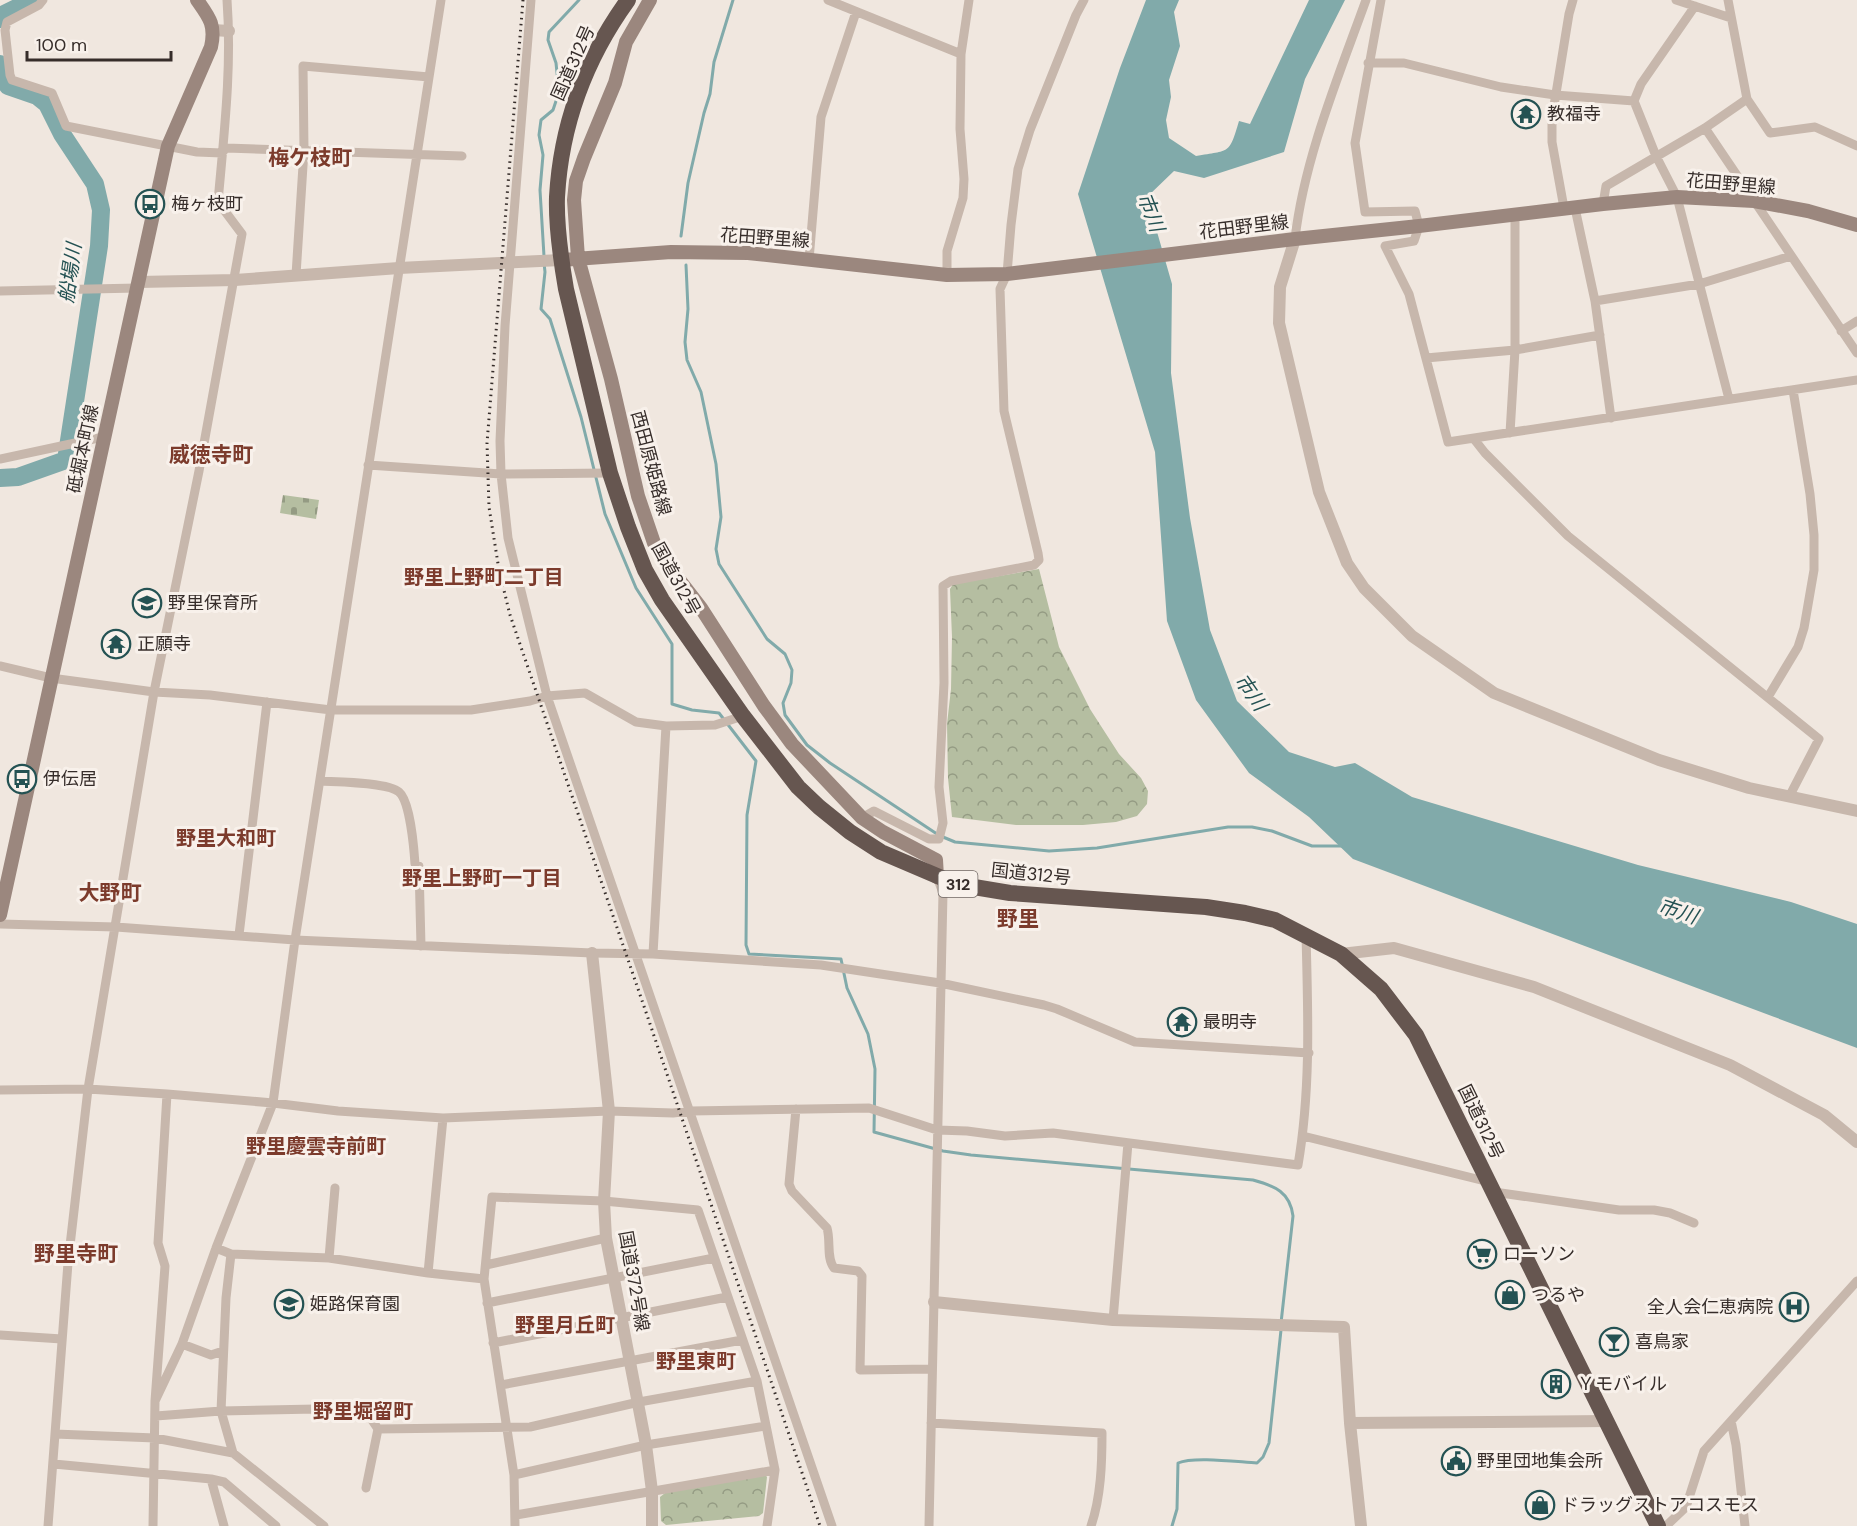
<svg xmlns="http://www.w3.org/2000/svg" width="1857" height="1526" font-family="'DM Sans','Noto Sans JP',sans-serif">
<defs>
<pattern id="forest-crowns" width="20" height="18" patternUnits="userSpaceOnUse" patternTransform="scale(1.5)"><rect width="20" height="18" fill="#b5bea1"/><path d="M2 6a3 3 0 1 1 6 0M12 15a3 3 0 1 1 6 0" fill="none" stroke="#949b83"/></pattern>
<pattern id="cemetery-stones" width="16" height="16" patternUnits="userSpaceOnUse" patternTransform="scale(1.5)"><rect width="16" height="16" fill="#b5bea1"/><path d="M2 7V4a2 2 0 0 1 4 0v3zM10 15v-3a2 2 0 0 1 4 0v3z" fill="#949b83"/></pattern>
</defs>
<rect width="100%" height="100%" fill="#f0e7df"/>
<path fill="url(#forest-crowns)" d="M 1039,569 L 1059,647 L 1090,709 L 1119,754 L 1141,778 L 1148,791 L 1147,804 L 1137,816 L 1116,822 L 1083,825 L 1016,825 L 952,817 L 948,778 L 947,724 L 951,689 L 952,637 L 950,589 L 953,584 Z
M 764,1473 L 767,1477 L 763,1513 L 759,1516 L 666,1525 L 661,1521 L 660,1497 L 665,1493 Z"/>
<path fill="url(#cemetery-stones)" d="M 283,495 L 319,500 L 316,519 L 280,513 Z"/>
<path fill="#81aaaa" d="M 1146,0 L 1179,0 L 1174,12 L 1180,46 L 1169,80 L 1171,97 L 1166,120 L 1169,138 L 1196,156 C 1230,150 1229,155 1239,121 L 1250,124 L 1309,0 L 1345,0 L 1305,79 L 1284,152 L 1204,178 L 1174,171 L 1147,197 L 1172,284 L 1171,373 L 1190,518 L 1210,630 L 1237,701 L 1289,752 L 1335,767 L 1355,763 L 1412,797 L 1638,865 L 1791,902 L 1857,924 L 1857,1048 L 1353,859 L 1309,817 L 1249,773 L 1196,700 L 1167,621 L 1155,452 L 1078,194 L 1120,68 Z"/>
<g fill="none" stroke-linecap="round" stroke-linejoin="round">
<path stroke="#81aaaa" stroke-width="3" d="M 681,236 L 688,183 L 704,113 L 710,94 L 714,62 L 733,0
M 544,256 L 540,190 L 543,155 L 539,135 L 541,120 L 553,110 L 559,92 L 556,63 L 548,40 L 549,32 L 579,0
M 544,263 L 545,272 L 541,309 L 550,319 L 581,417 L 605,514 L 636,588 L 672,644 L 672,704 L 692,710 L 719,713 L 756,761 L 747,815 L 746,945 L 749,954 L 841,959 L 847,988 L 868,1034 L 875,1069 L 874,1132 L 943,1151 L 971,1155 L 1253,1180 C 1275,1186 1290,1192 1293,1216 L 1281,1323
M 686,265 L 688,309 L 685,342 L 687,360 L 701,392 L 716,464 L 721,517 L 716,549 L 719,564 L 767,639 L 785,654 L 792,670 L 791,683 L 783,703 L 785,715 L 807,745 L 830,763 L 937,834
M 943,837 L 955,842 L 1049,851 L 1097,848 L 1228,827 L 1252,827 L 1272,831 L 1312,846 L 1341,846
M 1172,1526 L 1177,1509 L 1178,1463 C 1194,1456 1238,1462 1257,1463 L 1263,1457 L 1269,1443 L 1281,1330"/>
<path stroke="#81aaaa" stroke-width="18" d="M 0,19 L 4,14 L 33,0
M 0,64 L 2,76 L 8,86 L 37,96 L 47,104 L 62,134 L 95,184 L 101,210 L 99,246 L 66,460 L 18,477 L 0,478"/>
<path stroke="#c7b7ac" stroke-width="9" d="M 43,0 L 39,5 L 7,22 L 5,30 L 10,75 L 12,80 L 52,93 L 66,126 L 197,152 L 222,153 L 226,148 L 462,156
M 531,0 L 505,326 L 500,441 L 501,474 L 508,538 L 547,696 L 832,1526
M 828,0 L 961,54
M 1381,0 L 1355,143 L 1365,212 L 1415,211 L 1419,226 L 1414,241 L 1385,246 L 1409,294 L 1448,442 L 1857,380
M 1676,0 L 1731,18
M 1728,0 L 1747,99 L 1770,133 L 1815,127 L 1857,146
M 1695,6 L 1641,84 L 1634,101 L 1656,156 L 1677,197 L 1729,399
M 1368,63 L 1404,63 L 1501,87 L 1555,95 L 1634,101
M 1705,128 L 1857,353
M 1603,204 L 1606,186 L 1705,128 L 1747,99
M 1564,208 L 1552,142 L 1552,118 L 1569,14 L 1573,0
M 1575,208 L 1595,301 L 1611,418
M 1295,239 C 1304,159 1339,75 1366,0
M 809,260 L 821,117 L 856,12
M 296,275 L 304,150 L 303,66 L 429,77
M 947,275 L 947,251 L 963,198 L 964,179 L 960,129 L 961,54 L 969,0
M 0,291 L 137,288
M 1595,301 L 1699,284 L 1791,256
M 1841,331 L 1857,321
M 1426,358 L 1515,350 L 1600,335
M 1510,433 L 1515,350 L 1515,215
M 1474,439 L 1485,453 L 1568,536 L 1819,739 L 1789,797
M 0,459 L 103,437
M 368,465 L 501,474 L 610,473
M 0,666 L 51,678 L 154,692 L 210,695 L 331,710 L 471,710 L 530,701 L 547,696 L 585,693 L 636,722 L 666,726 L 715,725 L 743,716
M 1768,697 L 1798,647 L 1804,628 L 1814,570 L 1814,535 L 1810,494 L 1793,390
M 320,781 C 336,782 388,782 399,792 C 410,801 414,849 415,864 L 419,866 L 421,946
M 862,818 L 874,811 L 929,839 L 939,839 L 943,823 L 939,787 L 944,683 L 943,586 L 951,581 L 1034,565 L 1039,560 L 1038,553 L 1004,411 L 1000,289 L 1007,274 L 1011,225 L 1018,169 L 1030,130 L 1076,15 L 1084,0
M 0,924 L 116,927 L 295,940 L 592,953 L 653,954 L 821,965 L 940,983 L 1044,1005 L 1057,1009 L 1135,1042 L 1309,1053
M 239,935 L 267,702
M 653,954 L 666,726
M 0,1090 L 88,1089 L 167,1094 L 273,1103 L 338,1111 L 443,1118 L 609,1111 L 673,1113 L 691,1111 L 869,1108 L 937,1130 L 967,1131 L 1005,1136 L 1053,1133 L 1298,1165 C 1311,1089 1308,1012 1306,935
M 796,1109 L 789,1184 L 792,1191 L 827,1228 C 831,1241 826,1258 834,1268 L 858,1271 L 862,1276 L 860,1370 L 931,1369
M 1303,1136 L 1489,1182
M 1494,1192 L 1619,1210 L 1654,1210 L 1670,1213 L 1694,1223
M 216,1248 L 231,1254 L 329,1258 L 428,1273 L 484,1279
M 231,1254 L 226,1298 L 221,1411 L 233,1453
M 329,1258 L 335,1188
M 486,1265 L 606,1238
M 428,1273 L 443,1118
M 487,1303 L 714,1258
M 1113,1320 L 1128,1143
M 0,1335 L 62,1339
M 493,1343 L 727,1297
M 182,1344 L 211,1355 L 223,1351
M 501,1385 L 742,1340
M 155,1401 L 182,1344 L 216,1248 L 273,1103 L 295,940 L 441,0
M 156,1416 L 221,1411 L 316,1409 L 370,1417 L 378,1429 L 366,1488
M 1731,1421 L 1736,1445 L 1745,1526
M 931,1423 L 1102,1433 C 1102,1463 1101,1497 1091,1526
M 378,1429 L 530,1427 L 639,1402 L 757,1381
M 55,1434 L 155,1438 L 233,1453 L 324,1526
M 54,1464 L 211,1479 L 224,1482 L 276,1526
M 514,1475 L 646,1445 L 766,1426
M 211,1479 L 224,1526
M 516,1515 L 775,1470
M 48,1526 L 68,1263 L 88,1089 L 154,692 L 199,471 L 242,234 L 218,202 C 224,134 232,67 227,0
M 153,1526 L 155,1401 L 165,1266 L 158,1243 L 167,1094
M 515,1526 L 514,1475 L 484,1279 L 492,1197 L 604,1201 L 698,1210 L 757,1381 L 775,1470 L 767,1526
M 929,1526 L 943,893 L 937,877
M 1666,1526 L 1686,1507 L 1704,1451 L 1857,1281"/>
<path stroke="#c7b7ac" stroke-width="12" d="M 213,30 L 229,31
M 1295,239 L 1280,287 L 1279,323 L 1319,492 L 1347,563 L 1364,588 L 1412,636 L 1494,693 L 1659,760 L 1749,788 L 1857,811
M 139,282 L 235,280 L 399,268 L 561,260
M 592,953 L 609,1111 L 604,1201 L 606,1238 L 646,1445 L 652,1491 L 652,1526
M 1341,954 L 1394,948 L 1534,987 L 1730,1065 L 1824,1115 L 1857,1142
M 934,1302 L 1113,1320 L 1344,1327 L 1350,1423 L 1361,1526
M 1350,1423 L 1607,1421"/>
<path stroke="#9b877e" stroke-width="14" d="M 650,0 L 626,42 L 615,83 L 584,158 L 576,181 L 574,200 L 578,258 L 611,379 L 638,496 L 654,543 L 667,564 L 701,608 L 764,706 L 792,744 L 862,818 L 883,832 L 936,860 L 937,877
M 561,260 L 671,252 L 748,253 L 947,275 L 1007,274 L 1295,239 L 1419,226 L 1603,204 L 1677,197 L 1754,201 L 1808,211 L 1857,225
M 0,915 L 168,146 L 211,47 C 216,25 209,17 197,0"/>
<path stroke="#665650" stroke-width="16" d="M 628,0 C 586,58 561,125 557,197 C 556,226 561,260 566,289 L 610,473 L 628,527 L 645,570 L 662,600 L 743,716 L 798,787 L 819,807 L 850,832 L 881,852 L 956,884 L 1010,893 L 1206,907 L 1245,913 L 1275,920 L 1341,954 L 1381,989 L 1416,1035 L 1658,1526"/>
<path stroke="#362d2a" stroke-width="3" stroke-dasharray="1.5 4.5" stroke-linecap="butt" d="M 523,0 L 487,443 L 489,507 L 499,570 L 510,615 L 649,1021 L 820,1526"/>
</g>
<defs>
<g id="temple-ring" transform="scale(1.5)"><circle r="9.5" fill="#f8f1eb" stroke="#245253" stroke-width="1.5"/><path d="M0-6L5-2H3V0L6.5 2.5H4V6H1.5V3h-3V6H-4V2.5H-6.5L-3 0V-2H-5Z" fill="#245253"/></g>
<g id="bus-ring" transform="scale(1.5)"><circle r="9.5" fill="#f8f1eb" stroke="#245253" stroke-width="1.5"/><path d="M-5-6H5V4H4V6H2V4H-2V6H-4V4H-5ZM-3.5-4V0h7V-4ZM-3.5 1.2v1.5H-2V1.2ZM2 1.2v1.5H3.5V1.2Z" fill="#245253"/></g>
<g id="school-ring" transform="scale(1.5)"><circle r="9.5" fill="#f8f1eb" stroke="#245253" stroke-width="1.5"/><path d="M0-5L7-2L0 1L-7-2ZM-4 1L0 2.5L4 1V4Q0 6-4 4Z" fill="#245253"/></g>
<g id="supermarket-ring" transform="scale(1.5)"><circle r="9.5" fill="#f8f1eb" stroke="#245253" stroke-width="1.5"/><path d="M-6-5.5h2.5l.6 2H6L4.5 2H-2.5L-4.4-4H-6ZM-1.5 3.2a1.3 1.3 0 1 0 .1 0ZM3 3.2a1.3 1.3 0 1 0 .1 0Z" fill="#245253"/></g>
<g id="shop-ring" transform="scale(1.5)"><circle r="9.5" fill="#f8f1eb" stroke="#245253" stroke-width="1.5"/><path d="M-5-2.5h2.3a2.7 3.5 0 0 1 5.4 0H5L5.5 6h-11ZM-1.5-2.5h3a1.5 2.3 0 0 0-3 0Z" fill="#245253"/></g>
<g id="hospital-ring" transform="scale(1.5)"><circle r="9.5" fill="#f8f1eb" stroke="#245253" stroke-width="1.5"/><path d="M-5-5h3v3.5h4V-5h3V5h-3V1.5h-4V5h-3Z" fill="#245253"/></g>
<g id="bar-ring" transform="scale(1.5)"><circle r="9.5" fill="#f8f1eb" stroke="#245253" stroke-width="1.5"/><path d="M-6-5H6L.8 .8V4.5H3.5V6h-7V4.5H-.8V.8Z" fill="#245253"/></g>
<g id="building-ring" transform="scale(1.5)"><circle r="9.5" fill="#f8f1eb" stroke="#245253" stroke-width="1.5"/><path d="M-4-6H4V6H1V3H-1V6H-4ZM-2.5-4.3h1.7v1.8h-1.7ZM.8-4.3h1.7v1.8H.8ZM-2.5-1h1.7V.8h-1.7ZM.8-1h1.7V.8H.8Z" fill="#245253"/></g>
<g id="civic-ring" transform="scale(1.5)"><circle r="9.5" fill="#f8f1eb" stroke="#245253" stroke-width="1.5"/><path d="M-.6-6.5H3V-4.5H.6V-3L4-1V1h2V6H-6V1h2V-1L-.6-3ZM-1.2 2.5V6h2.4V2.5Z" fill="#245253"/></g>
</defs>
<g fill-rule="evenodd">
<use href="#temple-ring" x="1526" y="114"/>
<use href="#bus-ring" x="150" y="204"/>
<use href="#school-ring" x="147" y="603"/>
<use href="#temple-ring" x="116" y="644"/>
<use href="#bus-ring" x="22" y="779"/>
<use href="#temple-ring" x="1182" y="1022"/>
<use href="#supermarket-ring" x="1482" y="1254"/>
<use href="#shop-ring" x="1510" y="1295"/>
<use href="#school-ring" x="289" y="1304"/>
<use href="#hospital-ring" x="1794" y="1307"/>
<use href="#bar-ring" x="1614" y="1342"/>
<use href="#building-ring" x="1556" y="1384"/>
<use href="#civic-ring" x="1456" y="1461"/>
<use href="#shop-ring" x="1540" y="1505"/>
</g>
<g text-anchor="middle" stroke-width="6" stroke-linejoin="round" paint-order="stroke">
<rect fill="#f8f1eb" stroke="#706864" stroke-width="1.5" x="938.5" y="871" width="39" height="26" rx="4.5"/>
<g font-size="16" font-weight="bold" fill="#362d2a">
<text x="958" y="890">312</text>
</g>
<g font-size="18" fill="#362d2a" stroke="#f8f1eb">
<text transform="translate(573 63) rotate(-66)" y="6">国道312号</text>
<text transform="translate(1731 184) rotate(5)" y="6">花田野里線</text>
<text transform="translate(1244 227) rotate(-7)" y="6">花田野里線</text>
<text transform="translate(765 238) rotate(4)" y="6">花田野里線</text>
<text transform="translate(83 449) rotate(-78)" y="6">砥堀本町線</text>
<text transform="translate(651 463) rotate(75)" y="6">西田原姫路線</text>
<text transform="translate(676 579) rotate(61)" y="6">国道312号</text>
<text transform="translate(1031 874) rotate(6)" y="6">国道312号</text>
<text transform="translate(1481 1122) rotate(64)" y="6">国道312号</text>
<text transform="translate(634 1281) rotate(80)" y="6">国道372号線</text>
</g>
<g font-size="18" fill="#362d2a" stroke="#f8f1eb" text-anchor="start">
<text x="1547" y="120">教福寺</text>
<text x="171" y="210">梅ヶ枝町</text>
<text x="168" y="609">野里保育所</text>
<text x="137" y="650">正願寺</text>
<text x="43" y="785">伊伝居</text>
<text x="1203" y="1028">最明寺</text>
<text x="1503" y="1260">ローソン</text>
<text x="1531" y="1301">つるや</text>
<text x="310" y="1310">姫路保育園</text>
<text x="1773" y="1313" text-anchor="end">全人会仁恵病院</text>
<text x="1635" y="1348">喜鳥家</text>
<text x="1577" y="1390">Ｙモバイル</text>
<text x="1477" y="1467">野里団地集会所</text>
<text x="1561" y="1511">ドラッグストアコスモス</text>
</g>
<g font-size="20" font-style="italic" fill="#245253" stroke="#f8f1eb">
<text transform="translate(1151 212) rotate(69)" y="7">市川</text>
<text transform="translate(70 273) rotate(-82)" y="7">船場川</text>
<text transform="translate(1251 692) rotate(55)" y="7">市川</text>
<text transform="translate(1678 911) rotate(18)" y="7">市川</text>
</g>
<g font-size="20" font-weight="bold" fill="#7c3b2c" stroke="#f8f1eb">
<text x="484" y="584">野里上野町二丁目</text>
<text x="226" y="845">野里大和町</text>
<text x="482" y="885">野里上野町一丁目</text>
<text x="316" y="1153">野里慶雲寺前町</text>
<text x="565" y="1332">野里月丘町</text>
<text x="696" y="1368">野里東町</text>
<text x="363" y="1418">野里堀留町</text>
</g>
<g font-size="21" font-weight="bold" fill="#7c3b2c" stroke="#f8f1eb">
<text x="310" y="165">梅ケ枝町</text>
<text x="211" y="462">威徳寺町</text>
<text x="110" y="900">大野町</text>
<text x="1018" y="926">野里</text>
<text x="76" y="1261">野里寺町</text>
</g>
</g>
<path d="M27 51v9h144v-9" fill="none" stroke="#362d2a" stroke-width="3"/>
<text x="36" y="51" font-size="18" fill="#362d2a" stroke="#f8f1eb" stroke-width="4.5" paint-order="stroke">100 m</text>
</svg>
